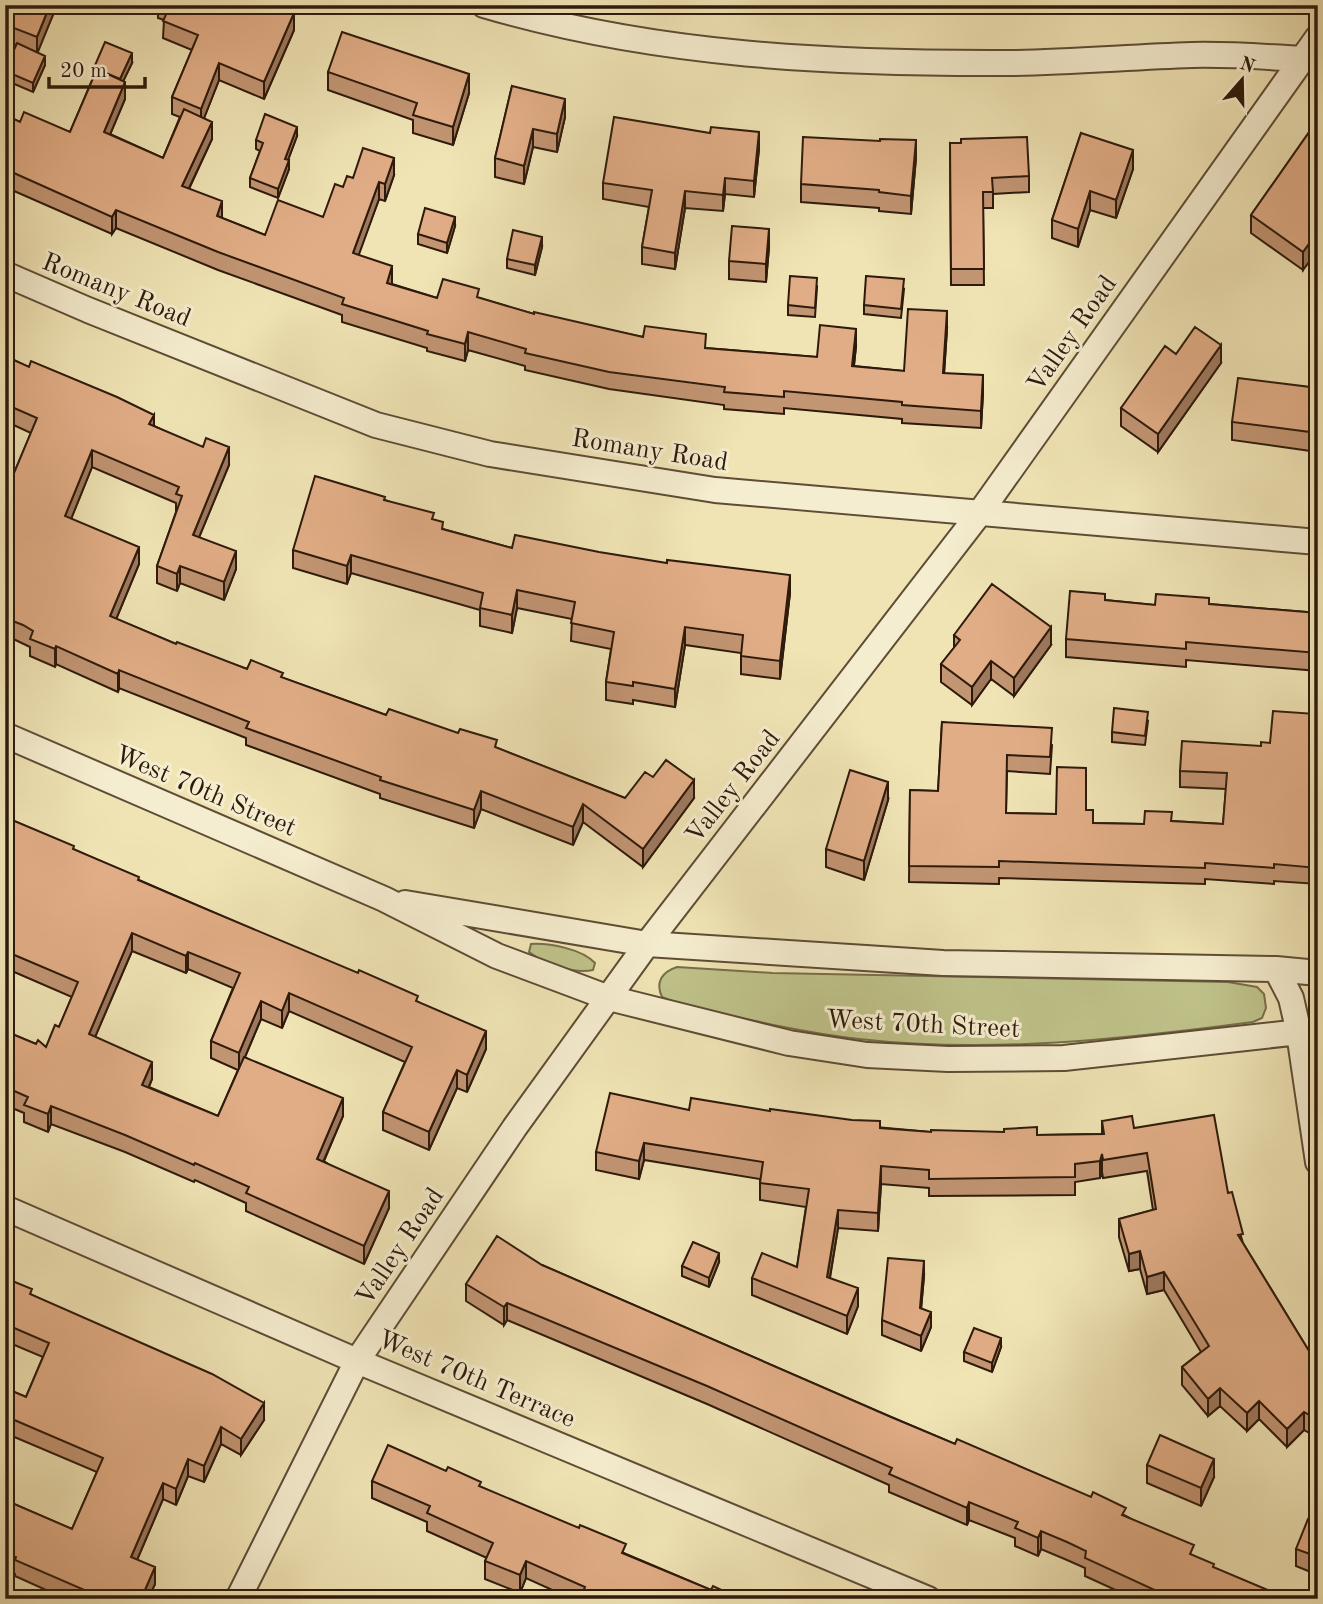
<svg xmlns="http://www.w3.org/2000/svg" width="1323" height="1604" font-family="'Old Standard TT',serif">
<rect width="100%" height="100%" fill="#f0e4b5"/>
<filter id="stains"><feTurbulence type="fractalNoise" baseFrequency=".00286" numOctaves="4"/><feColorMatrix values="0 0 0 0 .2 0 0 0 0 .09 0 0 0 0 .02 0 0 0 .5 -.17"/></filter>
<radialGradient id="worn" r=".72"><stop offset=".6" stop-color="#630" stop-opacity="0"/><stop offset="1" stop-color="#630" stop-opacity=".3"/></radialGradient>
<path fill="#bfc28a" stroke="#766e4a" stroke-width="2" d="M 531,944 C 550,943 582,949 595,963 L 593,970 C 573,974 545,964 529,952 Z
M 677,967 L 772,973 L 1228,982 L 1257,987 L 1264,994 L 1266,1008 L 1262,1018 L 1253,1022 C 1124,1039 990,1054 859,1039 C 797,1032 737,1017 676,1003 L 662,997 C 655,982 662,972 677,967 Z"/>
<g fill="none" stroke-linecap="round" stroke-linejoin="round">
<g stroke="#5e4c36" stroke-width="28">
<path id="street" d="M 484,5 C 656,56 835,64 1013,63 C 1072,62 1132,57 1192,55 C 1232,54 1273,57 1314,60
M 5,274 L 88,310 L 376,425 L 490,454 L 715,490 L 1318,542
M 5,735 L 384,899 L 497,956 L 609,998 L 789,1043 L 867,1055 L 948,1059 L 1064,1058 L 1318,1030
M 405,903 L 647,944 L 943,963 L 1276,969 L 1318,973
M 1276,969 L 1291,998 L 1299,1033 L 1318,1162
M 5,1208 L 357,1361 L 928,1599
M 238,1599 L 357,1361 L 515,1127 L 647,944 L 979,514 L 1318,37"/>
</g>
<use href="#street" stroke="#f5edcf" stroke-width="24"/>
</g>
<path fill="#c29573" stroke="#2e1a0b" stroke-width="2" fill-rule="evenodd" d="M 57,5 L 37,52 L 45,65 L 33,92 L 5,80 L 5,70 L 16,45 L 6,42 L 6,25 Z
M 147,5 L 276,5 L 294,30 L 264,99 L 219,80 L 204,118 L 212,139 L 189,189 L 222,218 L 265,235 L 323,217 L 343,187 L 353,178 L 394,175 L 385,201 L 379,199 L 358,255 L 392,284 L 437,298 L 479,298 L 534,314 L 643,337 L 706,348 L 817,357 L 856,346 L 854,366 L 904,371 L 947,329 L 944,373 L 983,393 L 981,428 L 902,423 L 902,419 L 784,408 L 784,414 L 724,409 L 724,405 L 609,389 L 525,370 L 525,366 L 468,350 L 465,361 L 427,351 L 427,348 L 342,322 L 342,315 L 218,270 L 116,228 L 112,234 L 5,187 L 5,115 L 20,122 L 70,132 L 93,78 L 93,70 L 132,63 L 123,81 L 125,99 L 110,134 L 163,158 L 180,117 L 172,114 L 172,97 L 192,50 L 163,38 L 164,20 L 158,18 L 158,10 Z
M 328,72 L 469,93 L 453,145 L 413,133 L 413,120 L 328,90 Z
M 512,86 L 565,117 L 557,152 L 533,147 L 524,184 L 495,177 L 495,158 Z
M 1312,128 L 1303,270 L 1251,233 L 1251,215 Z
M 1081,133 L 1133,169 L 1116,218 L 1090,210 L 1078,247 L 1052,238 L 1052,220 Z
M 297,136 L 288,160 L 289,169 L 278,198 L 250,187 L 250,178 L 260,151 L 256,149 L 256,140 Z
M 950,143 L 1029,176 L 1029,192 L 993,194 L 993,208 L 983,208 L 984,285 L 951,285 Z
M 759,149 L 754,197 L 725,194 L 723,211 L 685,208 L 675,269 L 642,264 L 642,247 L 649,207 L 603,199 L 603,183 Z
M 916,158 L 911,214 L 879,211 L 879,208 L 801,202 L 801,184 Z
M 455,226 L 447,253 L 418,244 L 418,234 Z
M 542,247 L 535,275 L 507,268 L 507,259 Z
M 769,247 L 766,282 L 729,279 L 729,261 Z
M 817,287 L 815,317 L 788,315 L 788,305 Z
M 904,289 L 901,318 L 864,314 L 864,305 Z
M 1176,354 L 1221,363 L 1158,452 L 1121,426 L 1121,408 Z
M 5,356 L 154,426 L 229,465 L 199,537 L 236,569 L 224,600 L 180,583 L 177,591 L 157,583 L 157,566 L 176,512 L 176,503 L 92,467 L 71,519 L 139,564 L 116,619 L 176,644 L 247,669 L 283,678 L 386,715 L 497,748 L 625,798 L 653,777 L 694,798 L 643,867 L 583,822 L 573,845 L 481,809 L 474,828 L 380,798 L 380,794 L 246,745 L 246,738 L 119,688 L 118,692 L 56,664 L 55,667 L 30,656 L 30,647 L 5,635 L 5,489 L 7,490 L 31,433 L 5,421 Z
M 1318,383 L 1318,452 L 1232,440 L 1232,422 Z
M 385,500 L 434,520 L 443,529 L 512,548 L 790,593 L 780,679 L 741,674 L 741,653 L 685,645 L 675,707 L 633,700 L 633,704 L 606,700 L 606,682 L 611,649 L 571,641 L 572,619 L 517,608 L 512,633 L 480,626 L 480,610 L 351,573 L 347,584 L 293,568 L 293,550 Z
M 1105,600 L 1155,605 L 1209,604 L 1318,613 L 1318,678 L 1318,671 L 1186,660 L 1186,667 L 1066,657 L 1066,639 Z
M 954,635 L 1051,645 L 1014,696 L 991,679 L 972,705 L 941,682 L 941,664 L 954,648 Z
M 1318,704 L 1318,884 L 1274,881 L 1274,884 L 1205,879 L 1205,884 L 999,878 L 999,884 L 909,882 L 910,790 L 938,791 L 942,722 L 1052,745 L 1050,774 L 1007,771 L 1006,813 L 1056,814 L 1086,810 L 1093,823 L 1144,824 L 1172,821 L 1223,824 L 1226,789 L 1180,787 L 1180,771 L 1270,743 L 1315,714 Z
M 1148,721 L 1145,745 L 1112,742 L 1112,732 Z
M 888,800 L 864,880 L 826,867 L 826,849 Z
M 5,817 L 139,880 L 418,1002 L 486,1049 L 467,1092 L 457,1088 L 429,1150 L 383,1130 L 383,1112 L 405,1062 L 289,1011 L 282,1028 L 261,1019 L 245,1057 L 343,1116 L 324,1161 L 389,1208 L 364,1264 L 246,1211 L 246,1203 L 195,1180 L 194,1182 L 125,1152 L 51,1124 L 48,1132 L 24,1122 L 24,1113 L 5,1105 L 5,1031 L 36,1044 L 46,1047 L 59,1027 L 72,997 L 5,968 ZM 132,951 L 186,973 L 188,969 L 233,988 L 211,1041 L 211,1058 L 238,1070 L 218,1116 L 149,1087 L 152,1079 L 95,1037 Z
M 689,1110 L 931,1132 L 1037,1135 L 1102,1134 L 1102,1121 L 1134,1128 L 1228,1193 L 1243,1243 L 1309,1351 L 1318,1343 L 1318,1438 L 1304,1430 L 1287,1447 L 1259,1419 L 1247,1431 L 1220,1406 L 1208,1416 L 1182,1385 L 1182,1367 L 1201,1352 L 1164,1290 L 1147,1294 L 1140,1269 L 1129,1271 L 1119,1237 L 1119,1219 L 1153,1210 L 1147,1171 L 1103,1178 L 1102,1172 L 1100,1178 L 1075,1182 L 1075,1195 L 929,1196 L 929,1188 L 881,1184 L 878,1231 L 838,1228 L 830,1278 L 858,1306 L 847,1334 L 752,1295 L 752,1278 L 797,1267 L 806,1207 L 760,1200 L 760,1179 L 644,1160 L 639,1179 L 596,1170 L 596,1152 Z
M 719,1262 L 709,1287 L 682,1276 L 682,1266 Z
M 542,1265 L 891,1417 L 1126,1516 L 1214,1568 L 1289,1599 L 1135,1599 L 1085,1576 L 1085,1568 L 1067,1560 L 1041,1549 L 1038,1556 L 1015,1546 L 1015,1538 L 969,1520 L 967,1525 L 889,1492 L 889,1485 L 707,1404 L 507,1320 L 504,1325 L 466,1301 L 466,1284 Z
M 924,1276 L 921,1308 L 931,1327 L 921,1351 L 882,1335 L 882,1320 Z
M 5,1278 L 32,1295 L 264,1420 L 241,1455 L 221,1444 L 204,1482 L 188,1476 L 176,1505 L 163,1499 L 137,1560 L 155,1584 L 148,1599 L 66,1599 L 15,1576 L 15,1574 L 5,1570 L 5,1500 L 72,1529 L 97,1472 L 5,1433 L 5,1388 L 26,1397 L 43,1357 L 5,1341 Z
M 1001,1347 L 992,1372 L 964,1361 L 964,1352 Z
M 1147,1465 L 1214,1477 L 1201,1506 L 1147,1483 Z
M 372,1481 L 481,1487 L 626,1554 L 711,1590 L 741,1599 L 572,1599 L 526,1578 L 520,1593 L 485,1579 L 485,1561 L 487,1558 L 427,1531 L 427,1522 L 372,1498 Z
M 1318,1523 L 1318,1575 L 1296,1566 L 1296,1549 Z"/>
<path fill="#9e795e" stroke="#2e1a0b" stroke-width="2" d="M 50,5 L 57,5 L 37,54 L 37,37 Z
M 294,13 L 294,30 L 264,99 L 264,82 Z
M 132,53 L 132,63 L 119,90 L 119,81 Z
M 45,56 L 45,65 L 33,92 L 33,83 Z
M 219,63 L 219,80 L 201,126 L 201,109 Z
M 469,74 L 469,93 L 453,145 L 453,127 Z
M 125,82 L 125,99 L 104,149 L 104,132 Z
M 565,99 L 565,117 L 557,152 L 557,134 Z
M 212,122 L 212,139 L 182,203 L 182,186 Z
M 297,127 L 297,136 L 285,168 L 285,159 Z
M 533,129 L 533,147 L 524,184 L 524,166 Z
M 759,132 L 759,149 L 754,197 L 754,181 Z
M 916,140 L 916,158 L 911,214 L 911,196 Z
M 1133,150 L 1133,169 L 1116,218 L 1116,200 Z
M 394,158 L 394,175 L 385,201 L 385,184 Z
M 289,160 L 289,169 L 278,198 L 278,189 Z
M 725,178 L 725,194 L 723,211 L 723,195 Z
M 379,182 L 379,199 L 353,271 L 353,253 Z
M 685,191 L 685,208 L 675,269 L 675,253 Z
M 1090,191 L 1090,210 L 1078,247 L 1078,229 Z
M 222,201 L 222,218 L 217,216 Z
M 116,210 L 116,228 L 112,234 L 112,217 Z
M 455,217 L 455,226 L 447,253 L 447,243 Z
M 769,229 L 769,247 L 766,282 L 766,264 Z
M 1318,231 L 1318,250 L 1303,270 L 1303,252 Z
M 542,237 L 542,247 L 535,275 L 535,265 Z
M 392,266 L 392,283 L 387,300 L 387,283 Z
M 947,311 L 947,329 L 943,390 L 943,373 Z
M 856,329 L 856,346 L 852,383 L 852,366 Z
M 468,332 L 468,350 L 465,361 L 465,344 Z
M 1221,345 L 1221,363 L 1158,452 L 1158,434 Z
M 983,375 L 983,393 L 981,428 L 981,411 Z
M 154,415 L 154,432 L 149,424 Z
M 229,447 L 229,465 L 193,552 L 193,535 Z
M 92,450 L 92,467 L 65,534 L 65,516 Z
M 139,547 L 139,564 L 110,634 L 110,616 Z
M 236,551 L 236,569 L 224,600 L 224,582 Z
M 351,555 L 351,573 L 347,584 L 347,566 Z
M 180,566 L 180,583 L 177,591 L 177,574 Z
M 790,575 L 790,593 L 780,679 L 780,661 Z
M 517,590 L 517,608 L 512,633 L 512,615 Z
M 685,627 L 685,645 L 675,707 L 675,689 Z
M 1051,627 L 1051,645 L 1014,696 L 1014,678 Z
M 56,646 L 56,664 L 55,667 L 55,649 Z
M 991,661 L 991,679 L 972,705 L 972,687 Z
M 119,670 L 119,688 L 118,692 L 118,674 Z
M 694,780 L 694,798 L 643,867 L 643,849 Z
M 888,782 L 888,800 L 864,880 L 864,861 Z
M 481,791 L 481,809 L 474,828 L 474,810 Z
M 583,804 L 583,822 L 573,845 L 573,827 Z
M 132,933 L 132,951 L 89,1051 L 89,1034 Z
M 188,952 L 188,969 L 186,973 L 186,956 Z
M 289,993 L 289,1011 L 282,1028 L 282,1011 Z
M 261,1001 L 261,1019 L 239,1071 L 239,1053 Z
M 486,1031 L 486,1049 L 467,1092 L 467,1075 Z
M 152,1062 L 152,1079 L 142,1102 L 142,1085 Z
M 457,1070 L 457,1088 L 429,1150 L 429,1132 Z
M 343,1098 L 343,1116 L 317,1176 L 317,1159 Z
M 51,1106 L 51,1124 L 48,1132 L 48,1114 Z
M 644,1143 L 644,1160 L 639,1179 L 639,1161 Z
M 1102,1154 L 1102,1172 L 1100,1178 L 1100,1161 Z
M 881,1166 L 881,1184 L 878,1231 L 878,1213 Z
M 389,1191 L 389,1208 L 364,1264 L 364,1246 Z
M 838,1210 L 838,1228 L 827,1294 L 827,1277 Z
M 1140,1251 L 1140,1269 L 1129,1271 L 1129,1254 Z
M 719,1253 L 719,1262 L 709,1287 L 709,1278 Z
M 924,1261 L 924,1276 L 920,1322 L 920,1308 Z
M 1164,1272 L 1164,1290 L 1147,1294 L 1147,1277 Z
M 858,1288 L 858,1306 L 847,1334 L 847,1316 Z
M 507,1303 L 507,1320 L 504,1325 L 504,1307 Z
M 931,1312 L 931,1327 L 921,1351 L 921,1336 Z
M 1001,1338 L 1001,1347 L 992,1372 L 992,1363 Z
M 1220,1388 L 1220,1406 L 1208,1416 L 1208,1399 Z
M 1259,1401 L 1259,1419 L 1247,1431 L 1247,1413 Z
M 264,1403 L 264,1420 L 241,1455 L 241,1439 Z
M 1304,1412 L 1304,1430 L 1287,1447 L 1287,1429 Z
M 221,1427 L 221,1444 L 204,1482 L 204,1466 Z
M 188,1459 L 188,1476 L 176,1505 L 176,1489 Z
M 1214,1459 L 1214,1477 L 1201,1506 L 1201,1488 Z
M 163,1483 L 163,1499 L 131,1574 L 131,1557 Z
M 969,1502 L 969,1520 L 967,1525 L 967,1508 Z
M 1041,1531 L 1041,1549 L 1038,1556 L 1038,1538 Z
M 526,1561 L 526,1578 L 520,1593 L 520,1575 Z
M 155,1567 L 155,1584 L 148,1599 L 141,1599 Z"/>
<path fill="#e1ad86" stroke="#2e1a0b" stroke-width="2" d="M 15,5 L 50,5 L 37,37 L 6,25 Z
M 168,5 L 276,5 L 294,13 L 264,82 L 219,63 L 201,109 L 172,97 L 198,35 L 163,21 L 170,6 Z
M 342,32 L 469,74 L 453,127 L 413,115 L 417,103 L 328,72 Z
M 105,42 L 132,53 L 120,79 L 97,69 L 96,71 L 93,70 Z
M 17,43 L 45,56 L 33,83 L 5,71 Z
M 97,69 L 125,82 L 104,132 L 163,158 L 184,109 L 212,122 L 182,186 L 222,201 L 217,216 L 265,235 L 278,200 L 323,217 L 335,184 L 343,187 L 347,176 L 353,178 L 363,148 L 394,158 L 385,184 L 379,182 L 353,253 L 392,266 L 387,283 L 437,298 L 443,279 L 479,289 L 477,297 L 534,314 L 534,312 L 643,337 L 645,326 L 706,334 L 705,348 L 817,357 L 820,325 L 856,329 L 852,366 L 904,371 L 908,309 L 947,311 L 943,373 L 983,375 L 981,411 L 902,405 L 902,402 L 784,391 L 784,397 L 724,392 L 725,387 L 609,372 L 525,353 L 526,349 L 468,332 L 465,344 L 427,334 L 428,331 L 342,304 L 344,298 L 218,252 L 116,210 L 112,217 L 5,169 L 5,115 L 20,122 L 24,112 L 70,132 Z
M 512,86 L 565,99 L 557,134 L 533,129 L 524,166 L 495,158 Z
M 265,114 L 297,127 L 285,159 L 289,160 L 278,189 L 250,178 L 263,143 L 256,140 Z
M 614,117 L 710,133 L 711,127 L 759,132 L 754,181 L 725,178 L 723,195 L 685,191 L 675,253 L 642,247 L 652,190 L 603,183 Z
M 1312,128 L 1318,131 L 1318,231 L 1303,252 L 1251,215 Z
M 1081,133 L 1133,150 L 1116,200 L 1090,191 L 1078,229 L 1052,220 Z
M 803,137 L 880,141 L 880,139 L 916,140 L 911,196 L 879,192 L 879,190 L 801,184 Z
M 1027,137 L 1029,176 L 992,178 L 993,192 L 983,192 L 984,269 L 951,269 L 950,143 L 961,143 L 961,139 Z
M 425,208 L 455,217 L 447,243 L 418,234 Z
M 732,226 L 769,229 L 766,264 L 729,261 Z
M 513,230 L 542,237 L 535,265 L 507,259 Z
M 790,276 L 817,278 L 815,308 L 788,305 Z
M 866,276 L 904,279 L 901,309 L 864,305 Z
M 1195,327 L 1221,345 L 1158,434 L 1121,408 L 1165,346 L 1176,354 Z
M 5,356 L 29,367 L 31,361 L 117,397 L 154,415 L 149,424 L 203,447 L 206,438 L 229,447 L 193,535 L 236,551 L 224,582 L 180,566 L 177,574 L 157,566 L 182,496 L 176,494 L 179,487 L 92,450 L 65,516 L 139,547 L 110,616 L 176,644 L 177,642 L 247,669 L 251,660 L 283,673 L 281,677 L 386,715 L 389,709 L 458,733 L 460,729 L 497,740 L 495,747 L 625,798 L 645,772 L 653,777 L 666,760 L 694,780 L 643,849 L 583,804 L 573,827 L 481,791 L 474,810 L 380,780 L 381,777 L 246,728 L 249,722 L 119,670 L 118,674 L 56,646 L 55,649 L 30,639 L 33,631 L 23,625 L 5,618 L 5,489 L 7,490 L 37,418 L 5,404 Z
M 1238,378 L 1311,387 L 1311,383 L 1318,383 L 1318,433 L 1232,422 Z
M 315,476 L 385,497 L 384,500 L 434,513 L 432,519 L 443,522 L 442,529 L 512,548 L 515,535 L 599,552 L 667,563 L 667,560 L 790,575 L 780,661 L 741,656 L 743,635 L 685,627 L 675,689 L 633,682 L 633,686 L 606,682 L 614,632 L 571,623 L 575,602 L 517,590 L 512,615 L 480,608 L 483,593 L 351,555 L 347,566 L 293,550 Z
M 992,584 L 1051,627 L 1014,678 L 991,661 L 972,687 L 941,664 L 960,640 L 954,635 Z
M 1070,591 L 1105,594 L 1105,600 L 1155,605 L 1156,594 L 1209,598 L 1209,604 L 1318,613 L 1318,653 L 1186,642 L 1186,649 L 1066,639 Z
M 1315,703 L 1318,704 L 1318,868 L 1274,864 L 1274,868 L 1205,863 L 1205,868 L 999,861 L 999,867 L 909,866 L 910,790 L 938,791 L 942,722 L 1052,728 L 1050,757 L 1007,755 L 1006,813 L 1056,814 L 1057,767 L 1086,768 L 1086,810 L 1093,810 L 1093,823 L 1144,824 L 1145,811 L 1172,812 L 1171,821 L 1223,824 L 1227,773 L 1180,771 L 1182,741 L 1261,746 L 1261,742 L 1270,743 L 1273,711 L 1315,714 Z
M 1114,708 L 1148,712 L 1145,736 L 1112,732 Z
M 850,770 L 888,782 L 864,861 L 826,849 Z
M 5,817 L 74,846 L 73,849 L 139,877 L 138,880 L 206,909 L 358,973 L 359,970 L 418,996 L 416,1001 L 486,1031 L 467,1075 L 457,1070 L 429,1132 L 383,1112 L 412,1047 L 289,993 L 282,1011 L 261,1001 L 239,1053 L 211,1041 L 240,973 L 188,952 L 186,956 L 132,933 L 89,1034 L 152,1062 L 142,1085 L 218,1116 L 244,1057 L 343,1098 L 317,1159 L 389,1191 L 364,1246 L 246,1193 L 249,1187 L 195,1163 L 194,1165 L 125,1135 L 51,1106 L 48,1114 L 24,1105 L 28,1097 L 5,1087 L 5,1031 L 36,1044 L 38,1040 L 46,1047 L 55,1025 L 59,1027 L 78,982 L 5,951 Z
M 610,1093 L 689,1110 L 691,1098 L 770,1111 L 770,1109 L 852,1120 L 880,1121 L 880,1128 L 931,1132 L 931,1130 L 1004,1132 L 1004,1129 L 1037,1127 L 1037,1135 L 1104,1134 L 1102,1121 L 1132,1116 L 1134,1128 L 1214,1115 L 1228,1193 L 1232,1192 L 1243,1234 L 1238,1235 L 1309,1351 L 1318,1343 L 1318,1420 L 1304,1412 L 1287,1429 L 1259,1401 L 1247,1413 L 1220,1388 L 1208,1399 L 1182,1367 L 1209,1346 L 1164,1272 L 1147,1277 L 1140,1251 L 1129,1254 L 1119,1219 L 1156,1209 L 1147,1153 L 1103,1160 L 1102,1154 L 1100,1161 L 1075,1164 L 1075,1177 L 929,1179 L 929,1170 L 881,1166 L 878,1213 L 838,1210 L 827,1277 L 858,1288 L 847,1316 L 752,1278 L 762,1253 L 797,1267 L 809,1189 L 760,1183 L 763,1162 L 644,1143 L 639,1161 L 596,1152 Z
M 497,1236 L 542,1265 L 891,1417 L 955,1444 L 957,1439 L 1091,1497 L 1093,1492 L 1126,1508 L 1122,1515 L 1194,1545 L 1190,1554 L 1214,1564 L 1213,1567 L 1289,1599 L 1174,1599 L 1085,1558 L 1086,1551 L 1067,1542 L 1041,1531 L 1038,1538 L 1015,1528 L 1018,1522 L 969,1502 L 967,1508 L 889,1474 L 892,1468 L 707,1386 L 507,1303 L 504,1307 L 466,1284 Z
M 693,1242 L 719,1253 L 709,1278 L 682,1266 Z
M 888,1258 L 924,1261 L 920,1308 L 931,1312 L 921,1336 L 882,1320 Z
M 5,1278 L 32,1289 L 30,1294 L 212,1374 L 264,1403 L 241,1439 L 221,1427 L 204,1466 L 188,1459 L 176,1489 L 163,1483 L 131,1557 L 155,1567 L 141,1599 L 105,1599 L 15,1560 L 16,1557 L 5,1553 L 5,1500 L 72,1529 L 103,1458 L 5,1416 L 5,1388 L 26,1397 L 49,1343 L 5,1324 Z
M 974,1328 L 1001,1338 L 992,1363 L 964,1352 Z
M 1160,1435 L 1214,1459 L 1201,1488 L 1147,1465 Z
M 388,1445 L 446,1471 L 448,1467 L 481,1482 L 479,1486 L 579,1528 L 580,1525 L 626,1544 L 622,1553 L 711,1590 L 713,1586 L 741,1599 L 580,1599 L 585,1587 L 526,1561 L 520,1575 L 485,1561 L 493,1543 L 427,1513 L 430,1506 L 372,1481 Z
M 1308,1519 L 1318,1523 L 1318,1557 L 1296,1549 Z
M 1318,1588 L 1318,1599 L 1313,1599 Z"/>
<g text-anchor="middle" stroke-width="6" stroke-linejoin="round" paint-order="stroke">
<g font-size="26" fill="#2e1a0b" stroke="#f5edcf">
<text transform="translate(117 289) rotate(22)" y="9">Romany Road</text>
<text transform="translate(1071 333) rotate(-55)" y="9">Valley Road</text>
<text transform="translate(650 449) rotate(9)" y="9">Romany Road</text>
<text transform="translate(732 786) rotate(-52)" y="9">Valley Road</text>
<text transform="translate(206 790) rotate(23)" y="9">West 70th Street</text>
<text transform="translate(923 1023) rotate(3)" y="9">West 70th Street</text>
<text transform="translate(399 1246) rotate(-56)" y="9">Valley Road</text>
<text transform="translate(477 1378) rotate(23)" y="9">West 70th Terrace</text>
</g>
</g>
<rect width="1323" height="1604" fill="none" stroke="#f0e4b5" stroke-width="28"/>
<rect x="7" y="7" width="1309" height="1590" fill="none" stroke="#2e1a0b" stroke-width="3.5"/>
<rect x="14" y="14" width="1295" height="1576" fill="none" stroke="#2e1a0b" stroke-width="2"/>
<g transform="translate(1242 80) rotate(20)" stroke="#f5edcf" stroke-width="5" paint-order="stroke">
<path d="M0-5L12 26L0 18L-12 26Z" fill="#2e1a0b"/>
<text y="-10" font-size="19" font-weight="bold" text-anchor="middle" fill="#2e1a0b">N</text>
</g>
<path d="M49 77v10h96v-10" fill="none" stroke="#2e1a0b" stroke-width="3.5"/>
<text x="60" y="77" font-size="21" fill="#2e1a0b" stroke="#f5edcf" stroke-width="5" paint-order="stroke">20 m</text>
<rect width="100%" height="100%" filter="url(#stains)"/>
<rect width="100%" height="100%" fill="url(#worn)"/>
</svg>
